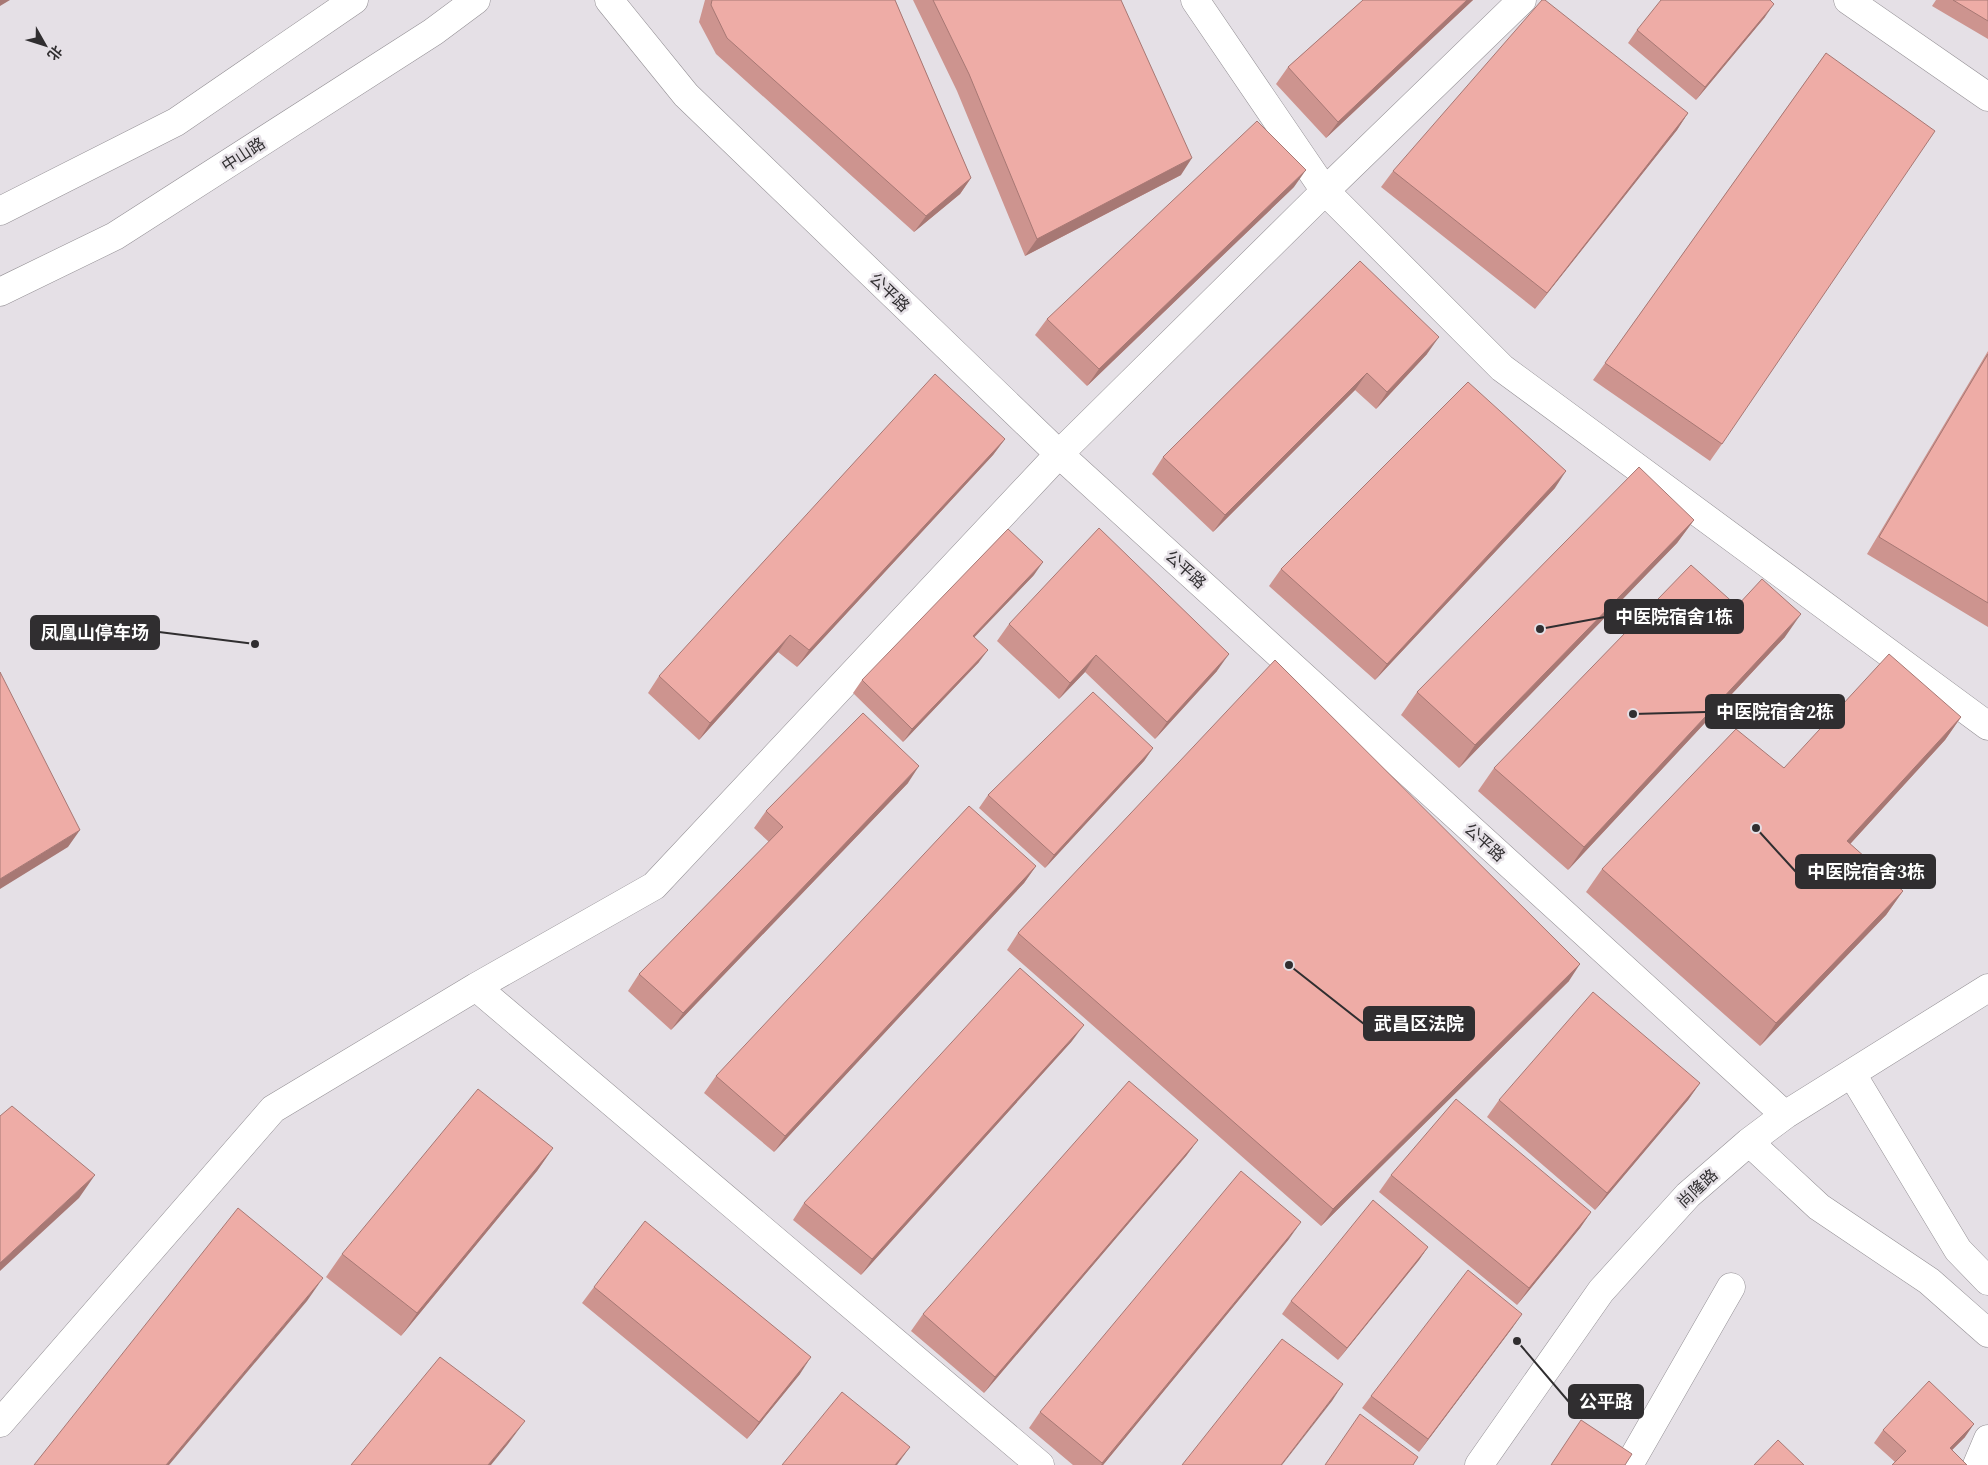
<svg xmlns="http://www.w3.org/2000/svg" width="1988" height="1465" font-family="Spectral,'Noto Sans SC',serif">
<rect width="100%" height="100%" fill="#e5e0e6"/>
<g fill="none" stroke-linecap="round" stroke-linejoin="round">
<g stroke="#949095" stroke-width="29">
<path id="minor" d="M 609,0 L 686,95 L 1059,454 L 1785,1115
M 1522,0 L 1325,191 L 1502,368 L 1988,726
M 1848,0 L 1988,97
M 476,987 L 654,886 L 1059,454 L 1325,191 L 1195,0
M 1852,1074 L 1958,1250 L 1988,1281
M 1749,1142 L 1819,1207 L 1929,1281 L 1988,1333
M 0,1423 L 273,1109 L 476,987 L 1040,1465
M 1479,1465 L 1601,1291 L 1688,1195 L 1749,1142 L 1785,1115 L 1988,988
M 1629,1465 L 1731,1287
M 1977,1465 L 1988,1439"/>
</g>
<g stroke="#949095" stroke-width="29">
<path id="major" d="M 0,211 L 176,122 L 354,0
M 0,292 L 115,236 L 433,32 L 476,0"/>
</g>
<use href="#minor" stroke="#fff" stroke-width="28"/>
<use href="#major" stroke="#fff" stroke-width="28"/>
</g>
<path fill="#cd948f" d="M 705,0 L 895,0 L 971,178 L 960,194 L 914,232 L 716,54 L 699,22 Z
M 913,0 L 1121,0 L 1181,175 L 1025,256 L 957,91 Z
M 1363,0 L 1473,0 L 1326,138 L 1276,84 L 1288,67 Z
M 1936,0 L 1988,0 L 1988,39 L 1932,6 Z
M 1765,17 L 1696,100 L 1628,43 L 1637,30 Z
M 1826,53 L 1722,444 L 1710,461 L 1593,380 Z
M 1688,113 L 1677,130 L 1535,309 L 1381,187 L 1393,171 Z
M 1294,187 L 1087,386 L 1035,335 L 1047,319 Z
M 1360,261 L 1427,354 L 1376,409 L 1355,390 L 1213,532 L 1152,474 L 1163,457 Z
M 1988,351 L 1988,627 L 1867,554 Z
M 1005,439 L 993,455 L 797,667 L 778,652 L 699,740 L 648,693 L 659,676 Z
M 1555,488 L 1375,680 L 1269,586 L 1281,569 Z
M 1694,520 L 1677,543 L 1459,768 L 1401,715 L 1417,692 Z
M 1034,575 L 974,637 L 979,662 L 903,742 L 853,693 L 862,680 Z
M 1737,606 L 1785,637 L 1568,870 L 1478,791 L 1494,768 Z
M 1009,624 L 1217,671 L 1155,739 L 1085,672 L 1059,699 L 997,641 Z
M 1961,717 L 1945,740 L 1850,844 L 1903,891 L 1886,915 L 1760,1046 L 1586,892 L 1602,869 L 1784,768 Z
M 1153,748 L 1144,761 L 1045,868 L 979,808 L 988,795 Z
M 908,783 L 671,1030 L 628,991 L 639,974 L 769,842 L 754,828 L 766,811 Z
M 1036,866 L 1024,883 L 774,1152 L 704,1093 L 716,1076 Z
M 1018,933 L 1569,981 L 1321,1226 L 1007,950 Z
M 1072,1041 L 861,1275 L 793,1220 L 804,1203 Z
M 1700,1083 L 1688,1100 L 1595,1210 L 1487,1117 L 1499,1100 Z
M 1198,1140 L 1186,1156 L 984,1393 L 911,1331 L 923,1314 Z
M 553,1148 L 537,1171 L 401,1336 L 326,1277 L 342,1254 Z
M 1391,1175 L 1591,1212 L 1580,1228 L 1517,1305 L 1379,1192 Z
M 1289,1239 L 1103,1465 L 1073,1465 L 1029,1428 L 1040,1412 Z
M 1428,1247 L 1419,1260 L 1338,1360 L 1282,1314 L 1291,1301 Z
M 594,1287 L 800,1374 L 747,1439 L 582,1303 Z
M 1513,1327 L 1419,1452 L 1362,1408 L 1371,1396 Z
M 1883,1430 L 1965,1437 L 1952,1450 L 1895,1462 L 1874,1443 Z"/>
<path fill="#a77874" d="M 0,0 L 10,0 L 0,6 Z
M 1467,0 L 1473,0 L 1326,138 L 1338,122 Z
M 1774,4 L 1765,17 L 1696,100 L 1705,87 Z
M 1688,113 L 1677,130 L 1535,309 L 1547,293 Z
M 1192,158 L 1181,175 L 1025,256 L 1037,239 Z
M 1306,170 L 1294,187 L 1087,386 L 1099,369 Z
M 971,178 L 960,194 L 914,232 L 926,216 Z
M 1439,337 L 1427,354 L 1376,409 L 1387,392 Z
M 1367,373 L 1355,390 L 1213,532 L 1225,515 Z
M 1005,439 L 993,455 L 797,667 L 809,650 Z
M 1566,471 L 1555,488 L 1375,680 L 1387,664 Z
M 1694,520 L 1677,543 L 1459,768 L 1475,745 Z
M 1043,562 L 1034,575 L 964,648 L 973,636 Z
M 1801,614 L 1785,637 L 1568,870 L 1584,847 Z
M 790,635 L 778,652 L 699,740 L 710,723 Z
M 988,650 L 979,662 L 903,742 L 912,729 Z
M 1229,654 L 1217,671 L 1155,739 L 1167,722 Z
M 1096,655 L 1085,672 L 1059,699 L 1070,683 Z
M 1961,717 L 1945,740 L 1831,865 L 1847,841 Z
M 1153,748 L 1144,761 L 1045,868 L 1054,855 Z
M 919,766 L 908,783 L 671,1030 L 683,1013 Z
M 80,830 L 68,847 L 0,889 L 0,879 Z
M 1036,866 L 1024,883 L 774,1152 L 785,1136 Z
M 1903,891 L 1886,915 L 1760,1046 L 1776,1023 Z
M 1580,964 L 1569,981 L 1321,1226 L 1333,1209 Z
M 1084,1025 L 1072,1041 L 861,1275 L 872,1259 Z
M 1700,1083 L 1688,1100 L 1595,1210 L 1607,1193 Z
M 1198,1140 L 1186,1156 L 984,1393 L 995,1377 Z
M 553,1148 L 537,1171 L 401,1336 L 417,1313 Z
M 95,1175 L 79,1198 L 0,1271 L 0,1263 Z
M 1591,1212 L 1580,1228 L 1517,1305 L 1529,1288 Z
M 1301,1222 L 1289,1239 L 1103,1465 L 1101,1465 Z
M 1428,1247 L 1419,1260 L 1338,1360 L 1347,1348 Z
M 323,1278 L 307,1301 L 169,1465 L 166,1465 Z
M 1522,1314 L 1513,1327 L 1419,1452 L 1428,1439 Z
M 811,1357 L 800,1374 L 747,1439 L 759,1422 Z
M 1343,1384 L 1332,1401 L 1282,1465 L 1281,1465 Z
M 525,1421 L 508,1444 L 491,1465 L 488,1465 Z
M 1974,1424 L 1965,1437 L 1941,1461 L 1950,1448 Z
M 910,1447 L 897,1465 L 895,1465 Z"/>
<path fill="#eeaca6" stroke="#a77874" d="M 712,0 L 895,0 L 971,178 L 926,216 L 727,38 L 711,5 Z
M 933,0 L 1121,0 L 1192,158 L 1037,239 L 969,74 Z
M 1363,0 L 1467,0 L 1338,122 L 1288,67 Z
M 1542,0 L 1545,0 L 1688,113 L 1547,293 L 1393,171 Z
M 1661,0 L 1770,0 L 1774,4 L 1705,87 L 1637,30 Z
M 1953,0 L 1988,0 L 1988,21 Z
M 1826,53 L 1935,131 L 1722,444 L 1605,363 Z
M 1257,121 L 1306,170 L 1099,369 L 1047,319 Z
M 1360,261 L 1439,337 L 1387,392 L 1367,373 L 1225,515 L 1163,457 Z
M 1988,354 L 1988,603 L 1879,537 Z
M 935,374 L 1005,439 L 809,650 L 790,635 L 710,723 L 659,676 Z
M 1468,382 L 1566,471 L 1387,664 L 1281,569 Z
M 1639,467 L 1694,520 L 1475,745 L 1417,692 Z
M 1099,528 L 1229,654 L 1167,722 L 1096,655 L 1070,683 L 1009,624 Z
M 1008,529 L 1043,562 L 973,636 L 988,650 L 912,729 L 862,680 Z
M 1691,565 L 1737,606 L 1762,579 L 1801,614 L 1584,847 L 1494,768 Z
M 1889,654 L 1961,717 L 1847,841 L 1903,891 L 1776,1023 L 1602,869 L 1736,729 L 1784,768 Z
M 1275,660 L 1580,964 L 1333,1209 L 1018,933 Z
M 0,672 L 80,830 L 0,879 Z
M 1093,692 L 1153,748 L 1054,855 L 988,795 Z
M 863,713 L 919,766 L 683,1013 L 639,974 L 783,827 L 766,811 Z
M 969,806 L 1036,866 L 785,1136 L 716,1076 Z
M 1020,968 L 1084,1025 L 872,1259 L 804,1203 Z
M 1593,992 L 1700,1083 L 1607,1193 L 1499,1100 Z
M 1129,1081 L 1198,1140 L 995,1377 L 923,1314 Z
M 478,1089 L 553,1148 L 417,1313 L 342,1254 Z
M 1456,1099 L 1591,1212 L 1529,1288 L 1391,1175 Z
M 12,1106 L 95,1175 L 0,1263 L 0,1116 Z
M 1241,1171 L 1301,1222 L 1102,1463 L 1040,1412 Z
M 1373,1200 L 1428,1247 L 1347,1348 L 1291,1301 Z
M 238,1208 L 323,1278 L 166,1465 L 34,1465 Z
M 645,1221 L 811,1357 L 759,1422 L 594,1287 Z
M 1468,1270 L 1522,1314 L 1428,1439 L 1371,1396 Z
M 1282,1339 L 1343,1384 L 1281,1465 L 1182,1465 Z
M 440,1357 L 525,1421 L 488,1465 L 351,1465 Z
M 1929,1381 L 1974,1424 L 1950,1448 L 1967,1465 L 1892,1465 L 1906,1451 L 1883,1430 Z
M 842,1392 L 910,1447 L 895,1465 L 782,1465 Z
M 1360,1414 L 1418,1457 L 1413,1465 L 1325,1465 Z
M 1581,1420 L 1632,1454 L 1625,1465 L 1551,1465 Z
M 1778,1440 L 1804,1465 L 1754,1465 Z"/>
<g text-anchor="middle" stroke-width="5" stroke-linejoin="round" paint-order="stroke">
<g font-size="16" fill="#302e30" stroke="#e5e0e6">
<text transform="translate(243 154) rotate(-33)" y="6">中山路</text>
<text transform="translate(890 292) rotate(44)" y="6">公平路</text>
<text transform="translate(1186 569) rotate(42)" y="6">公平路</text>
<text transform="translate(1485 842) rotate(42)" y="6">公平路</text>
<text transform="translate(1697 1188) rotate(-43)" y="6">尚隆路</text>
</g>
</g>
<path fill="none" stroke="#302e30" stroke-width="2" d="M1540 629L1605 617M255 644L159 632M1633 714L1706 712M1756 828L1796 872M1289 965L1364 1024M1517 1341L1569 1402"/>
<g fill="#302e30" stroke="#e5e0e6" stroke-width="2">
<circle cx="1540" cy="629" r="5"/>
<circle cx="255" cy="644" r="5"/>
<circle cx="1633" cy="714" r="5"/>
<circle cx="1756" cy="828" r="5"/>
<circle cx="1289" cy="965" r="5"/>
<circle cx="1517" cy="1341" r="5"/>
</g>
<g fill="#302e30" stroke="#302e30" stroke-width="2">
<rect x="1605" y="600" width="138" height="33" rx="5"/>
<rect x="31" y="616" width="128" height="33" rx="5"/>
<rect x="1706" y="695" width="138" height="33" rx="5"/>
<rect x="1796" y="855" width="139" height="33" rx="5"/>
<rect x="1364" y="1007" width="110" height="33" rx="5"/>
<rect x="1569" y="1385" width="74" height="33" rx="5"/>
</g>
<g font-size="18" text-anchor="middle" font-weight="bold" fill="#fff">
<text x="1674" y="623">中医院宿舍1栋</text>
<text x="95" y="639">凤凰山停车场</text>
<text x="1775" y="718">中医院宿舍2栋</text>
<text x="1866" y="878">中医院宿舍3栋</text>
<text x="1419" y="1030">武昌区法院</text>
<text x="1606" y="1408">公平路</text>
</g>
<g transform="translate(45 45) rotate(129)" stroke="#e5e0e6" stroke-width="4" paint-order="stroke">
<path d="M0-4L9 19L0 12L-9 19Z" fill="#302e30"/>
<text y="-8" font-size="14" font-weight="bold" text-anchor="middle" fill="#302e30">北</text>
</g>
</svg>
